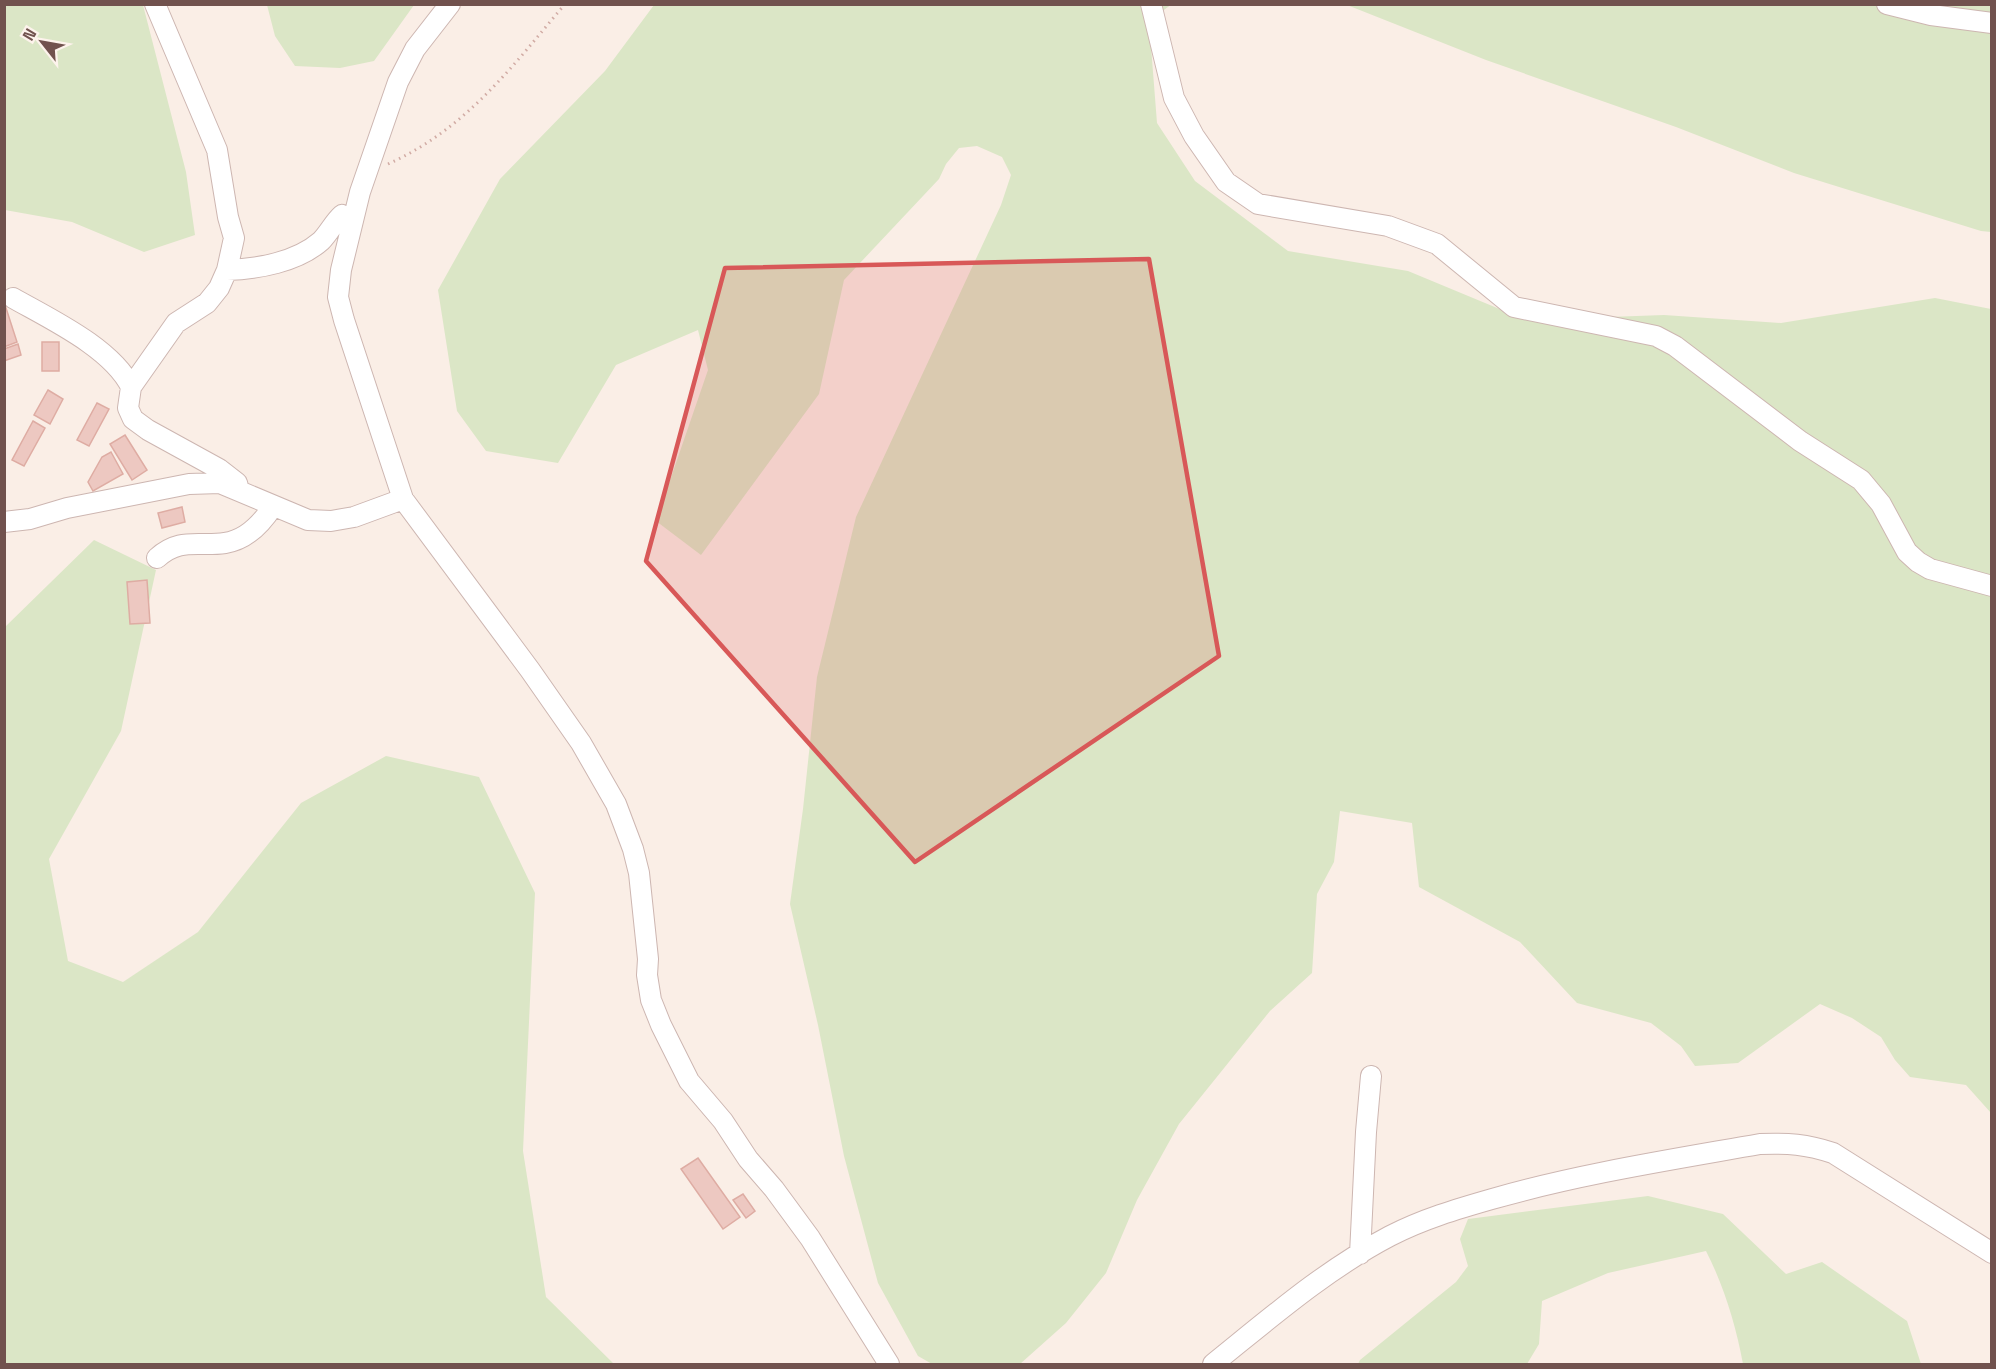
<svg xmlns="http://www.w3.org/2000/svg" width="1996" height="1369" font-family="'Space Grotesk',sans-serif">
<rect width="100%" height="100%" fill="#faeee6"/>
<path fill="#dbe6c6" d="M 5,4 L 143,5 L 186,172 L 195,235 L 144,252 L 72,222 L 5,210 Z
M 1172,4 L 1149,21 L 1157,123 L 1195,181 L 1288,251 L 1408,271 L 1526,320 L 1664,315 L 1781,323 L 1935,298 L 1991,309 L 1991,1113 L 1966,1085 L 1910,1077 L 1895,1060 L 1881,1037 L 1852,1018 L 1820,1004 L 1738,1063 L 1695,1066 L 1681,1046 L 1651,1023 L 1577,1003 L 1520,942 L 1419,887 L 1412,823 L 1340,811 L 1334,862 L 1317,894 L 1312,973 L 1270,1011 L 1179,1124 L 1137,1200 L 1106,1273 L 1066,1323 L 1020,1364 L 932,1364 L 918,1356 L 878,1283 L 844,1156 L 818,1025 L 790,904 L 803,809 L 817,677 L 856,517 L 1001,205 L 1011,175 L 1002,157 L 977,146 L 959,148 L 946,164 L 939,179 L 844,280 L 819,394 L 701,555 L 656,521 L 708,370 L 698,330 L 616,365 L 558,463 L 486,451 L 457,411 L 438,290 L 500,179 L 605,71 L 654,5 Z
M 267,5 L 267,4 L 414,5 L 374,61 L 340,68 L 295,66 L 275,36 Z
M 1347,5 L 1991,5 L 1991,232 L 1981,231 L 1794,173 L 1676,127 L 1486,60 Z
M 94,540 L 156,570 L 121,731 L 49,859 L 68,961 L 123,982 L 198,932 L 301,803 L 386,756 L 479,777 L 535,893 L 523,1151 L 546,1297 L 614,1364 L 5,1364 L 5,627 Z
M 1648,1196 L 1723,1214 L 1786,1274 L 1822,1262 L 1907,1321 L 1921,1364 L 1743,1364 C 1736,1326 1724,1286 1706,1251 L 1608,1273 L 1542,1301 L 1539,1344 L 1527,1364 L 1358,1364 L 1360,1360 L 1456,1282 L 1468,1266 L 1460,1239 L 1468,1219 Z"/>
<path fill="#edc8c1" stroke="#deaca3" stroke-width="1.5" d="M 6,308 L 17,342 L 4,347 L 4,309 Z
M 42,342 L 59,342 L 59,371 L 42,371 Z
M 18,344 L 21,355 L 4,361 L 4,349 Z
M 48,390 L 63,399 L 50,424 L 34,415 Z
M 97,403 L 109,409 L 89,446 L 77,440 Z
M 33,421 L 45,428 L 24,466 L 12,460 Z
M 125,435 L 147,470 L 132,480 L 110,444 Z
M 111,452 L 123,474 L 93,491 L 88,482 L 102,457 Z
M 182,507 L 185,522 L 162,528 L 158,513 Z
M 147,580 L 150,623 L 130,624 L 127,582 Z
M 698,1158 L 740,1217 L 723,1229 L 681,1169 Z
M 743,1194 L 755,1211 L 746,1218 L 733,1200 Z"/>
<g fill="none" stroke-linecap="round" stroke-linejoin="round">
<g stroke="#cdb6b1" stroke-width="22">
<path id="minor" d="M 155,4 L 217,150 L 228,217 L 234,238 L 227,270 L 219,288 L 207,303 L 176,323 L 131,387 L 128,408 L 133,419 L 148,430 L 219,469 L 237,483 L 239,490
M 450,4 L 415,49 L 398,82 L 360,192 L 341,270 L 338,297 L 344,320 L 403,499 L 530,670 L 581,743 L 616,804 L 633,849 L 639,873 L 648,959 L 647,975 L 651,1000 L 661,1025 L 689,1081 L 723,1121 L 748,1159 L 774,1189 L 810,1238 L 889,1364
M 1151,4 L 1174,98 L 1194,136 L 1226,182 L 1258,204 L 1388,226 L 1437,244 L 1514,307 L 1656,336 L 1675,346 L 1800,441 L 1861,480 L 1881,504 L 1907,552 L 1918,562 L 1930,569 L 1992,586
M 1887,4 L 1931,15 L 1992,23
M 227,270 C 258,269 297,262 321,241 C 329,233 334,222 342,215 L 353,220
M 13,298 C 50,319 112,348 131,387
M 4,522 L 30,519 L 67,508 L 189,484 L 220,483 L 308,520 L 331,521 L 354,517 L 403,499
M 157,558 C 180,537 198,547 225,543 C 246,540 262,523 273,506
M 1360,1254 L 1366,1132 L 1371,1076
M 1213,1364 C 1269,1319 1325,1270 1390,1236 C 1423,1219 1457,1209 1492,1199 C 1579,1174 1670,1160 1760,1144 C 1788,1143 1806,1144 1833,1153 L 1992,1253"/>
</g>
<path stroke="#d1aba4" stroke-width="3" stroke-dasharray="1.5 4.5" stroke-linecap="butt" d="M 388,164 C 466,129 511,68 565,4"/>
<use href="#minor" stroke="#fff" stroke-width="20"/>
</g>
<path fill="#d85858" fill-opacity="0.2" stroke="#d85858" stroke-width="4.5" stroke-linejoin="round" d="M 1149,259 L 1219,656 L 915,862 L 646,561 L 725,268 Z"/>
<rect width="1996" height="1369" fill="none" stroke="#71524e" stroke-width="12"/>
<g transform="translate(42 42) rotate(301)" stroke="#fdf3ec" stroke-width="4.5" paint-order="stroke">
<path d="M0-4.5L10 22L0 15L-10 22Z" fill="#71524e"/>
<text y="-9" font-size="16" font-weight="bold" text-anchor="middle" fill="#71524e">N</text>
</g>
</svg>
